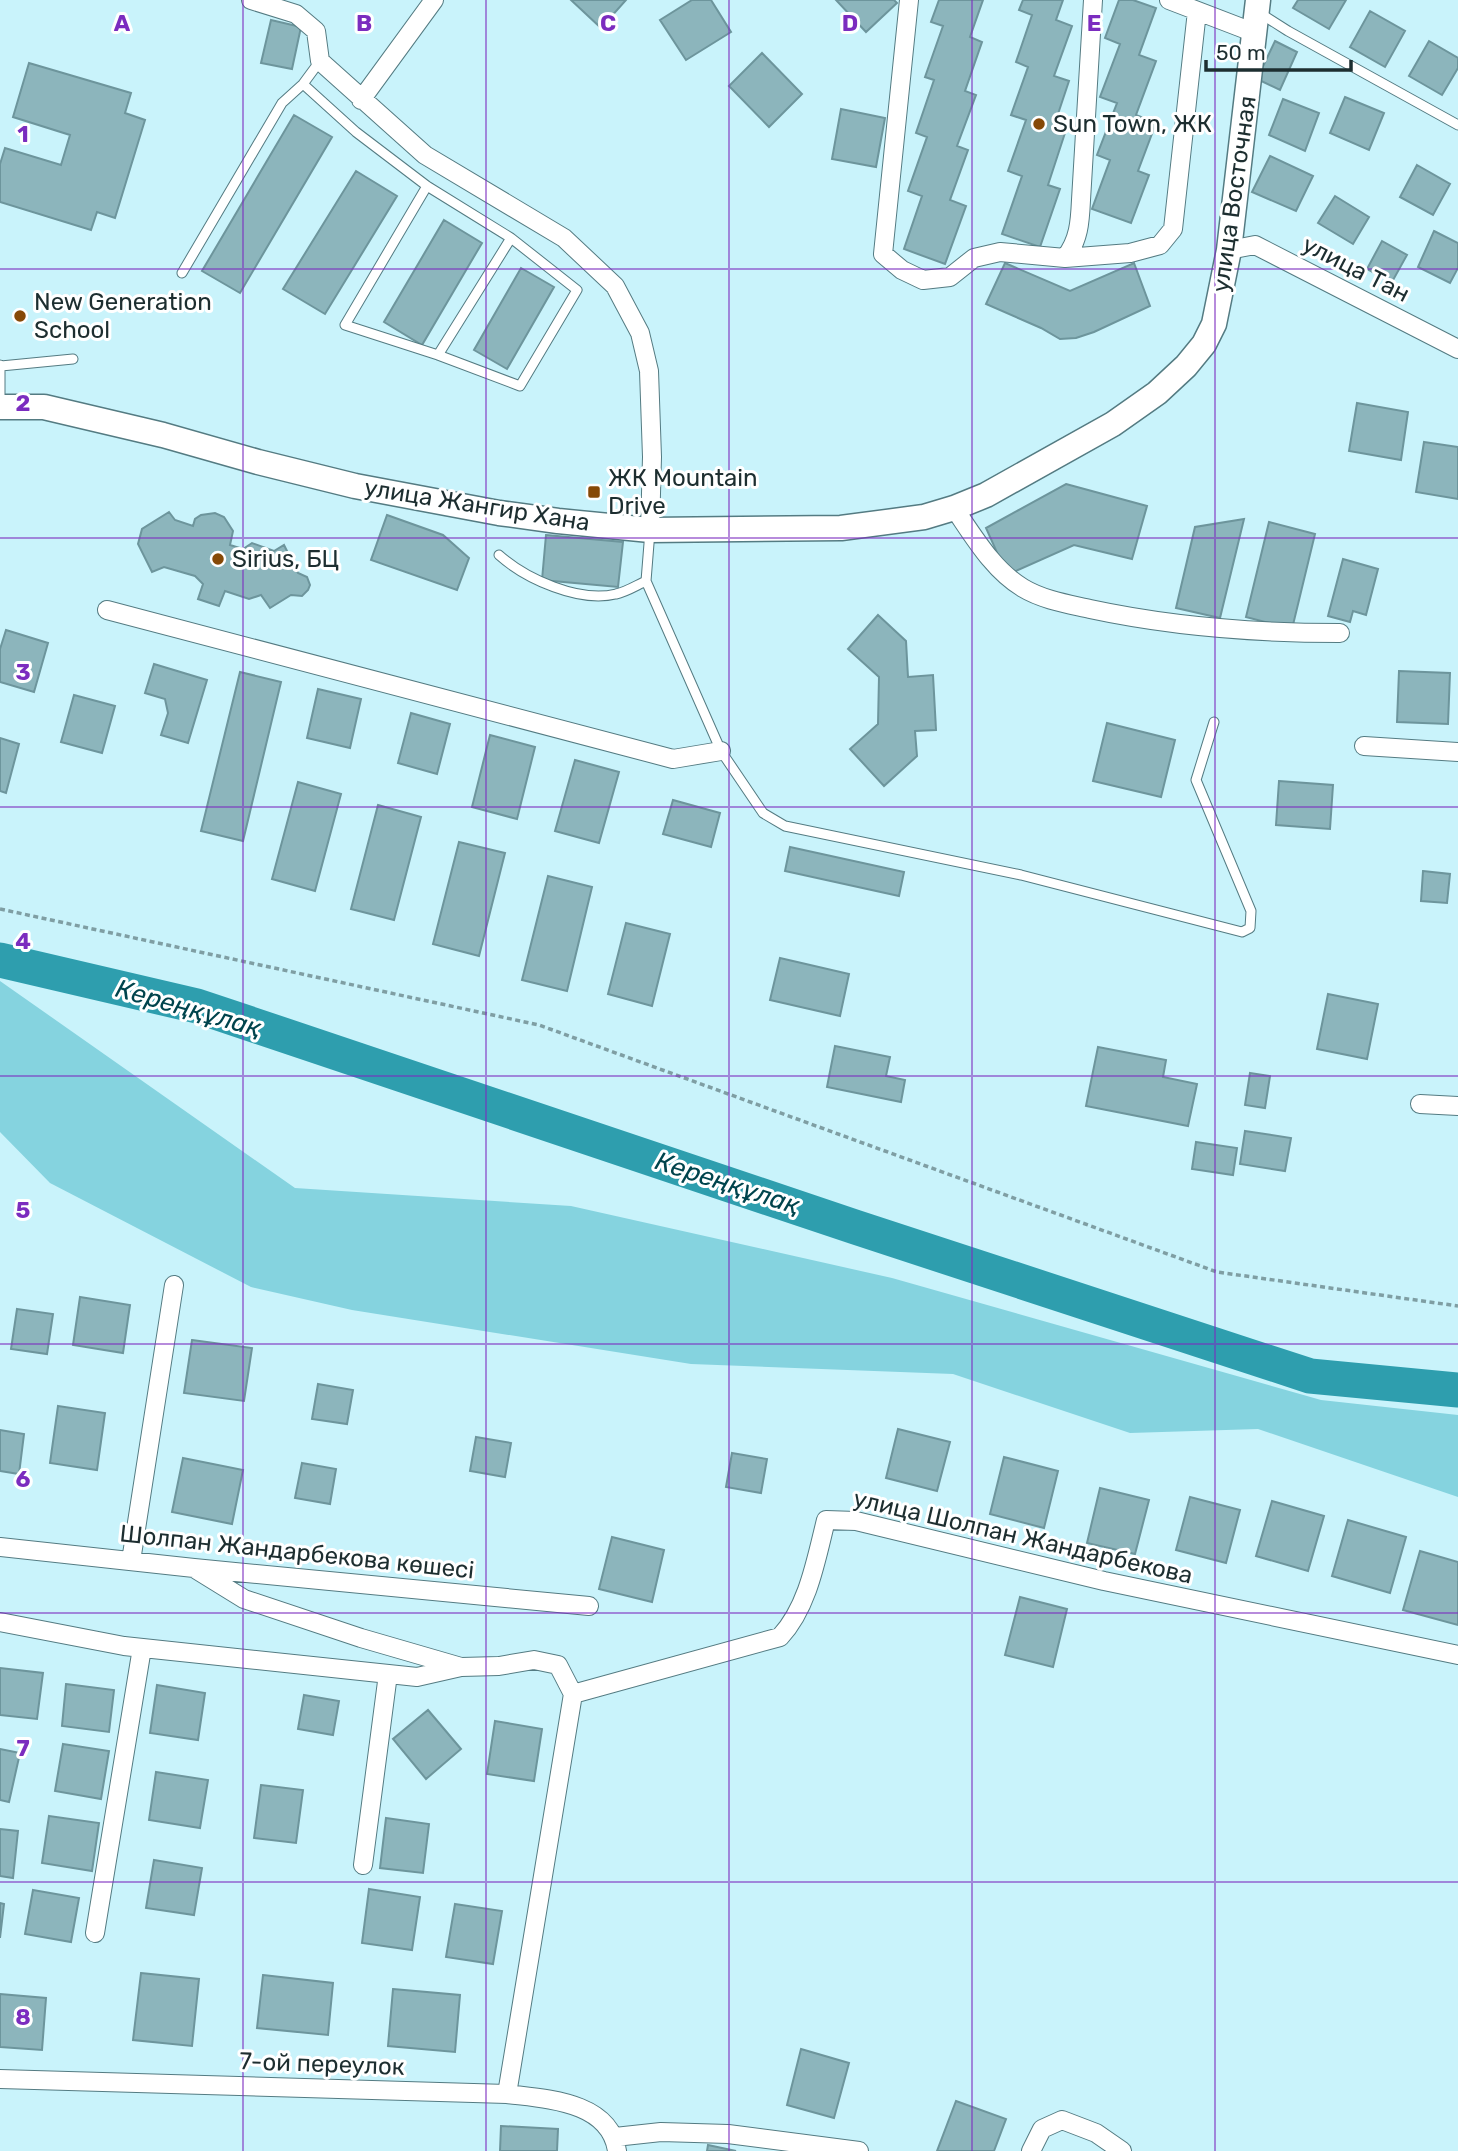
<svg xmlns="http://www.w3.org/2000/svg" width="1458" height="2151" font-family="Rubik,sans-serif">
<rect width="100%" height="100%" fill="#c9f3fb"/>
<path fill="#85d3df" d="M 0,981 L 295,1188 L 571,1206 L 892,1278 L 1321,1400 L 1458,1415 L 1458,1497 L 1258,1429 L 1130,1433 L 953,1374 L 691,1364 L 352,1310 L 251,1287 L 50,1183 L 0,1132 Z"/>
<g fill="none" stroke-linecap="round" stroke-linejoin="round">
<path stroke="#2e9eae" stroke-width="35" d="M 0,960 L 197,1006 L 855,1227 L 1310,1376 L 1458,1390"/>
</g>
<path fill="#8cb5bc" stroke="#6d959c" stroke-width="2" d="M 571,0 L 626,0 L 601,28 Z
M 692,0 L 711,0 L 731,32 L 686,60 L 660,20 Z
M 836,0 L 894,0 L 897,3 L 866,32 Z
M 939,0 L 983,0 L 970,37 L 982,42 L 965,91 L 976,95 L 957,146 L 968,150 L 950,200 L 966,206 L 945,264 L 904,249 L 922,196 L 908,191 L 927,137 L 916,133 L 934,80 L 925,77 L 943,26 L 931,22 Z
M 1023,0 L 1063,0 L 1056,20 L 1072,26 L 1054,76 L 1069,81 L 1053,129 L 1065,133 L 1048,185 L 1060,189 L 1040,247 L 1002,234 L 1022,176 L 1008,171 L 1026,120 L 1011,115 L 1028,67 L 1016,62 L 1032,15 L 1019,10 Z
M 1119,0 L 1133,0 L 1156,8 L 1139,55 L 1156,61 L 1136,115 L 1156,123 L 1138,171 L 1149,175 L 1131,223 L 1092,209 L 1110,160 L 1097,155 L 1117,103 L 1100,97 L 1120,44 L 1105,38 Z
M 1298,0 L 1346,0 L 1329,29 L 1293,8 Z
M 1370,11 L 1405,31 L 1385,67 L 1350,47 Z
M 271,20 L 301,27 L 292,69 L 261,63 Z
M 1275,41 L 1297,52 L 1280,90 L 1257,79 Z
M 1429,41 L 1458,58 L 1458,68 L 1442,95 L 1409,76 Z
M 762,53 L 802,94 L 769,127 L 729,86 Z
M 29,63 L 131,93 L 125,113 L 145,120 L 115,218 L 97,212 L 91,230 L 0,202 L 0,164 L 5,148 L 61,165 L 70,135 L 13,117 Z
M 1345,97 L 1384,113 L 1369,150 L 1330,133 Z
M 1283,99 L 1319,113 L 1305,151 L 1269,135 Z
M 841,109 L 885,118 L 876,167 L 832,159 Z
M 294,115 L 332,137 L 240,293 L 202,271 Z
M 1270,156 L 1313,176 L 1296,211 L 1252,192 Z
M 1417,165 L 1450,184 L 1433,215 L 1400,197 Z
M 356,171 L 397,196 L 325,314 L 283,289 Z
M 1335,196 L 1369,217 L 1353,244 L 1318,223 Z
M 444,220 L 482,243 L 422,345 L 384,322 Z
M 1434,231 L 1458,243 L 1458,268 L 1450,283 L 1418,267 Z
M 1382,241 L 1407,255 L 1392,282 L 1367,269 Z
M 1005,263 L 1070,291 L 1134,263 L 1150,306 L 1094,332 L 1076,338 L 1060,339 L 1041,328 L 986,304 Z
M 521,268 L 554,287 L 507,369 L 474,350 Z
M 1357,403 L 1408,412 L 1401,460 L 1349,451 Z
M 1424,442 L 1458,447 L 1458,499 L 1416,492 Z
M 1066,484 L 1147,506 L 1132,559 L 1074,545 L 1007,575 L 986,528 Z
M 169,512 L 175,520 L 193,526 L 195,519 L 201,515 L 215,513 L 224,517 L 233,531 L 230,545 L 243,549 L 252,543 L 274,551 L 284,545 L 298,573 L 307,577 L 310,585 L 308,590 L 302,596 L 291,595 L 270,608 L 261,595 L 249,599 L 225,591 L 219,606 L 198,599 L 203,584 L 195,576 L 164,567 L 152,572 L 138,544 L 142,529 Z
M 387,515 L 443,535 L 469,558 L 457,590 L 371,560 Z
M 1244,519 L 1220,618 L 1176,608 L 1195,527 Z
M 1269,522 L 1315,534 L 1292,629 L 1246,617 Z
M 546,535 L 623,542 L 618,587 L 542,580 Z
M 1343,559 L 1378,569 L 1366,615 L 1353,611 L 1350,622 L 1328,616 Z
M 878,615 L 906,641 L 908,677 L 933,675 L 936,730 L 915,731 L 917,756 L 884,786 L 850,749 L 878,724 L 879,677 L 848,649 Z
M 6,630 L 48,643 L 34,692 L 0,682 L 0,649 Z
M 154,664 L 207,680 L 188,743 L 161,735 L 168,713 L 165,699 L 145,693 Z
M 1399,671 L 1450,673 L 1448,724 L 1397,722 Z
M 240,672 L 281,682 L 243,841 L 201,831 Z
M 318,689 L 361,699 L 350,748 L 307,738 Z
M 74,695 L 115,706 L 102,753 L 61,742 Z
M 411,713 L 450,724 L 437,774 L 398,763 Z
M 1107,723 L 1175,740 L 1161,797 L 1093,781 Z
M 490,735 L 535,747 L 517,819 L 472,807 Z
M 0,738 L 19,744 L 6,793 L 0,791 Z
M 575,760 L 619,772 L 599,843 L 555,831 Z
M 1279,781 L 1333,785 L 1330,829 L 1276,825 Z
M 298,782 L 341,794 L 315,891 L 272,879 Z
M 673,800 L 720,813 L 711,847 L 663,834 Z
M 378,805 L 421,817 L 394,920 L 351,909 Z
M 459,842 L 505,853 L 479,956 L 433,944 Z
M 790,847 L 904,872 L 899,896 L 785,871 Z
M 1423,871 L 1450,874 L 1447,903 L 1421,901 Z
M 548,876 L 592,887 L 567,991 L 522,980 Z
M 626,923 L 670,934 L 652,1006 L 608,994 Z
M 780,958 L 849,974 L 840,1016 L 770,1000 Z
M 1328,994 L 1378,1004 L 1367,1059 L 1317,1049 Z
M 835,1046 L 890,1057 L 886,1076 L 905,1080 L 901,1102 L 827,1087 Z
M 1098,1047 L 1166,1060 L 1163,1077 L 1197,1084 L 1188,1126 L 1086,1106 Z
M 1250,1073 L 1270,1076 L 1265,1108 L 1245,1105 Z
M 1245,1131 L 1291,1138 L 1285,1171 L 1240,1164 Z
M 1196,1142 L 1237,1148 L 1233,1175 L 1192,1169 Z
M 80,1297 L 130,1305 L 123,1353 L 73,1345 Z
M 17,1309 L 53,1314 L 47,1354 L 11,1349 Z
M 192,1340 L 252,1348 L 244,1401 L 184,1393 Z
M 318,1384 L 353,1390 L 347,1424 L 312,1419 Z
M 58,1406 L 105,1413 L 97,1470 L 50,1463 Z
M 898,1429 L 950,1442 L 937,1491 L 886,1478 Z
M 0,1430 L 24,1434 L 19,1474 L 0,1471 Z
M 476,1437 L 511,1443 L 505,1477 L 470,1471 Z
M 732,1453 L 767,1459 L 761,1493 L 726,1487 Z
M 1004,1457 L 1058,1471 L 1044,1528 L 990,1514 Z
M 183,1458 L 243,1470 L 232,1524 L 172,1512 Z
M 302,1463 L 336,1469 L 330,1504 L 295,1498 Z
M 1100,1488 L 1149,1500 L 1135,1554 L 1087,1543 Z
M 1190,1497 L 1240,1510 L 1226,1563 L 1176,1550 Z
M 1272,1501 L 1324,1516 L 1308,1571 L 1256,1556 Z
M 1348,1520 L 1406,1537 L 1390,1593 L 1332,1576 Z
M 612,1537 L 664,1550 L 652,1602 L 599,1589 Z
M 1420,1551 L 1458,1562 L 1458,1625 L 1403,1610 Z
M 1020,1597 L 1067,1609 L 1053,1667 L 1005,1655 Z
M 0,1668 L 43,1673 L 37,1719 L 0,1715 Z
M 66,1684 L 114,1690 L 109,1732 L 62,1726 Z
M 157,1685 L 205,1693 L 198,1740 L 150,1733 Z
M 304,1695 L 339,1701 L 333,1735 L 298,1729 Z
M 428,1710 L 461,1749 L 426,1779 L 393,1739 Z
M 495,1721 L 542,1729 L 534,1781 L 487,1774 Z
M 63,1744 L 109,1751 L 101,1799 L 55,1791 Z
M 0,1749 L 20,1753 L 9,1802 L 0,1800 Z
M 156,1772 L 208,1780 L 200,1828 L 149,1820 Z
M 261,1785 L 303,1790 L 296,1843 L 254,1838 Z
M 49,1816 L 99,1823 L 92,1871 L 42,1863 Z
M 386,1818 L 429,1824 L 423,1873 L 380,1868 Z
M 0,1829 L 18,1831 L 13,1878 L 0,1876 Z
M 154,1860 L 202,1868 L 194,1915 L 146,1908 Z
M 369,1889 L 420,1897 L 412,1950 L 362,1943 Z
M 33,1890 L 79,1898 L 71,1942 L 25,1934 Z
M 0,1903 L 4,1904 L 0,1938 Z
M 455,1904 L 502,1911 L 493,1964 L 446,1957 Z
M 141,1973 L 199,1979 L 192,2046 L 133,2040 Z
M 263,1975 L 333,1983 L 328,2035 L 257,2028 Z
M 393,1989 L 460,1995 L 455,2052 L 388,2046 Z
M 0,1994 L 46,1998 L 42,2050 L 0,2047 Z
M 801,2049 L 849,2063 L 834,2118 L 787,2105 Z
M 956,2101 L 1006,2119 L 994,2151 L 937,2151 Z
M 501,2126 L 558,2129 L 557,2151 L 500,2151 Z
M 708,2145 L 736,2151 L 707,2151 Z"/>
<g fill="none" stroke-linecap="round" stroke-linejoin="round">
<g stroke="#547b82" stroke-width="11">
<path id="lane" d="M 1258,12 L 1288,31 L 1458,125
M 303,84 L 356,132 L 427,186 L 511,238 L 577,290 L 520,386 L 438,355 L 345,325 L 427,186
M 182,273 L 282,103 L 303,84 L 320,61
M 438,355 L 511,238
M 0,365 L 0,401
M 1,366 L 73,359
M 650,531 L 646,581 L 721,751 L 763,813 L 785,826 L 1021,875 L 1242,932 L 1250,928 L 1251,911 L 1196,780 L 1214,722
M 499,555 C 526,579 579,603 616,594 C 626,592 637,585 646,581"/>
</g>
<g stroke="#547b82" stroke-width="20">
<path id="street" d="M 251,0 L 296,14 L 316,31 L 320,61 L 425,155 L 564,238 L 615,286 L 640,333 L 649,371 L 652,457 L 650,530
M 909,0 L 883,254 L 902,270 L 923,280 L 950,277 L 974,258 L 1000,252 L 1065,258 C 1079,240 1080,222 1081,200 L 1093,0
M 1169,0 L 1255,33
M 361,100 L 434,0
M 1229,250 L 1255,245 L 1458,349
M 1065,258 L 1130,253 L 1160,245 L 1173,229 L 1197,11
M 954,508 C 974,537 993,570 1023,588 C 1043,600 1068,604 1090,609 C 1169,626 1258,633 1340,633
M 107,610 L 673,759 L 721,751
M 1364,746 L 1458,752
M 1420,1104 L 1458,1106
M 0,1547 L 194,1568 L 589,1606
M 131,1561 L 174,1285
M 197,1570 L 244,1599 L 361,1638 L 461,1667 L 499,1666 L 534,1660 L 558,1665 L 573,1694
M 0,1622 L 124,1646 L 417,1677 L 461,1667
M 573,1694 L 780,1637 C 808,1607 816,1560 826,1520 L 856,1521 L 1104,1581 L 1458,1655
M 363,1865 L 388,1674
M 95,1933 L 142,1648
M 0,2079 L 507,2094 C 546,2099 610,2101 617,2151
M 507,2094 L 573,1694
M 615,2137 L 661,2132 L 728,2134 L 859,2151
M 1031,2151 L 1042,2129 L 1062,2120 L 1096,2133 L 1122,2151"/>
</g>
<g stroke="#547b82" stroke-width="27">
<path id="secondary" d="M 0,407 L 44,407 L 163,435 L 258,462 L 355,486 L 499,513 L 558,521 L 650,530 L 841,528 L 924,517 L 954,508 L 986,495 L 1113,424 L 1157,393 L 1186,366 L 1204,344 L 1214,324 L 1229,250 L 1258,0"/>
</g>
<path stroke="#7f9ea3" stroke-width="3.5" stroke-dasharray="5 3.5" stroke-linecap="butt" d="M 0,909 L 539,1025 L 1217,1272 L 1458,1306"/>
<use href="#lane" stroke="#fff" stroke-width="9"/>
<use href="#street" stroke="#fff" stroke-width="18"/>
<use href="#secondary" stroke="#fff" stroke-width="24"/>
</g>
<path fill="none" stroke="#7b2cbf" stroke-width="2" stroke-opacity="0.55" d="M 243,0 L 243,2151M 486,0 L 486,2151M 729,0 L 729,2151M 972,0 L 972,2151M 1215,0 L 1215,2151M 0,269 L 1458,269M 0,538 L 1458,538M 0,807 L 1458,807M 0,1076 L 1458,1076M 0,1344 L 1458,1344M 0,1613 L 1458,1613M 0,1882 L 1458,1882"/>
<g fill="#864907" stroke="#fff" stroke-width="2.5">
<circle cx="1039" cy="124" r="7"/>
<circle cx="20" cy="316" r="7"/>
<rect x="587" y="485" width="14" height="14" rx="3.5"/>
<circle cx="218" cy="559" r="7"/>
</g>
<g text-anchor="middle" stroke-width="6" stroke-linejoin="round" paint-order="stroke">
<g font-size="24" fill="#1d2e30" stroke="#fff" text-anchor="start">
<text x="1053" y="132">Sun Town, ЖК</text>
<text x="34" y="310">New Generation<tspan x="34" dy="28">School</tspan></text>
<text x="608" y="486">ЖК Mountain<tspan x="608" dy="28">Drive</tspan></text>
<text x="232" y="567">Sirius, БЦ</text>
</g>
<g font-size="24" fill="#1d2e30" stroke="#fff">
<text transform="translate(1234 194) rotate(-82)" y="8">улица Восточная</text>
<text transform="translate(1356 269) rotate(27)" y="8">улица Тан</text>
<text transform="translate(477 505) rotate(9)" y="8">улица Жангир Хана</text>
<text transform="translate(1023 1537) rotate(13)" y="8">улица Шолпан Жандарбекова</text>
<text transform="translate(297 1552) rotate(6)" y="8">Шолпан Жандарбекова көшесі</text>
<text transform="translate(322 2064) rotate(2)" y="8">7-ой переулок</text>
</g>
<g font-size="26" font-style="italic" fill="#00444d" stroke="#fff">
<text transform="translate(189 1008) rotate(16)" y="9">Кереңқұлақ</text>
<text transform="translate(728 1183) rotate(18)" y="9">Кереңқұлақ</text>
</g>
</g>
<g font-size="23" text-anchor="middle" font-weight="bold" fill="#7b2cbf" stroke="#fff" stroke-width="6" stroke-linejoin="round" paint-order="stroke">
<text x="122" y="31">A</text>
<text x="364" y="31">B</text>
<text x="608" y="31">C</text>
<text x="850" y="31">D</text>
<text x="1094" y="31">E</text>
<text x="23" y="142">1</text>
<text x="23" y="411">2</text>
<text x="23" y="680">3</text>
<text x="23" y="949">4</text>
<text x="23" y="1218">5</text>
<text x="23" y="1487">6</text>
<text x="23" y="1756">7</text>
<text x="23" y="2025">8</text>
</g>
<path d="M1206 60v10h145v-10" fill="none" stroke="#1d2e30" stroke-width="3.5"/>
<text x="1216" y="60" font-size="21" fill="#1d2e30" stroke="#ffffff" stroke-width="5" paint-order="stroke">50 m</text>
</svg>
